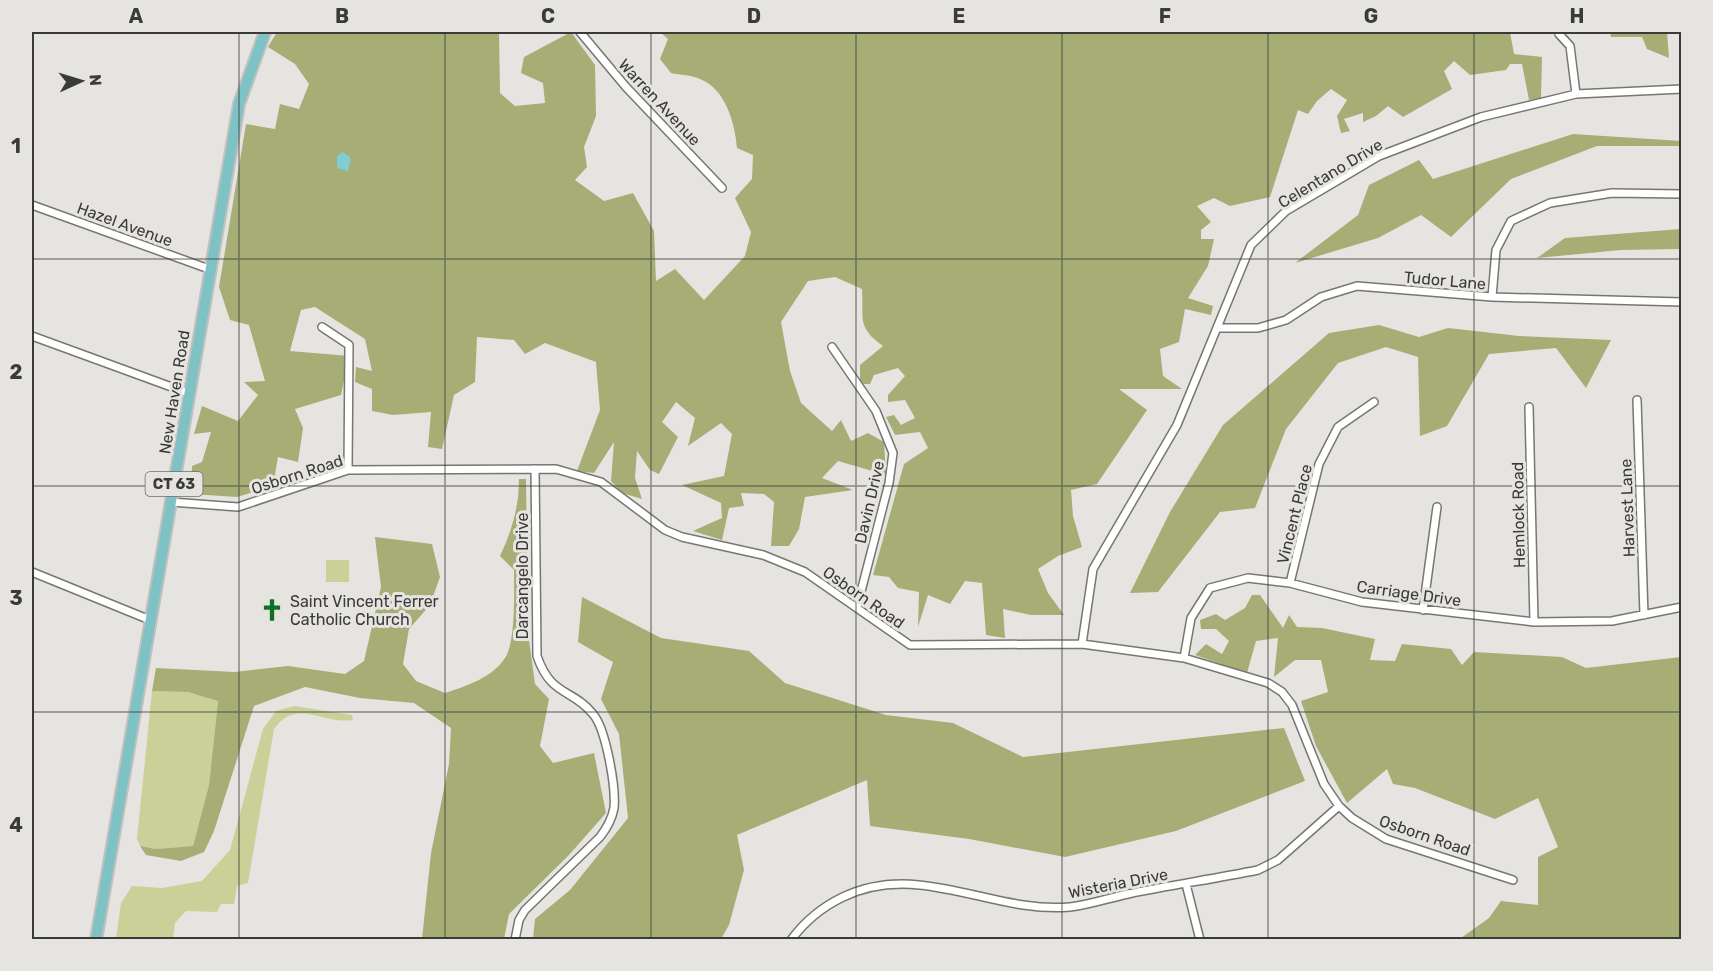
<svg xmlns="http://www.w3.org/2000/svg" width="1713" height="971" font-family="Rubik,sans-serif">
<rect width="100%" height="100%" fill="#e6e4e0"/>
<path fill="#c9d198" d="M 326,560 L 349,560 L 349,582 L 326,582 Z
M 152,691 L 188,692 L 218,700 L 209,785 L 193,846 L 156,849 L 140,846 L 137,839 Z
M 294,706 L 352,715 L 353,720 C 323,725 297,697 274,729 L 248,883 L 237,886 L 234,904 L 221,904 L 217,912 L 186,911 L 175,923 L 173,939 L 116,939 L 121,903 L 132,886 L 162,888 L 202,881 L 230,850 L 263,729 L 276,711 Z"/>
<path fill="#a6ae75" d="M 277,32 L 499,32 L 500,93 L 515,106 L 545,103 L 543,83 L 521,73 L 524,57 L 571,32 L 595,65 L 596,116 L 584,147 L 587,167 L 575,180 L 604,201 L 633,193 L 654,231 L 656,281 L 675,269 L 704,300 L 745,256 L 751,232 L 735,198 L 752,179 L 753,155 L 737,148 C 735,124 726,89 700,79 C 692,75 680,75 671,73 L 660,59 L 668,39 L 660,32 L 1510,32 L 1514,54 L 1542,57 L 1541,98 L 1529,100 L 1522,64 L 1510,64 L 1506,70 L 1470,75 L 1454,61 L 1444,71 L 1452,89 L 1403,117 L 1388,106 L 1376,116 L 1363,122 L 1363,113 L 1344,119 L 1350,131 L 1341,133 L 1337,116 L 1347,100 L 1331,89 L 1317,101 L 1308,114 L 1298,110 L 1270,197 L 1230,206 L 1214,198 L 1197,206 L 1211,222 L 1201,230 L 1201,239 L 1214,239 L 1208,266 L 1188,298 L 1213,306 L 1211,315 L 1185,309 L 1179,342 L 1160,349 L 1163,376 L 1182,389 L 1119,389 L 1147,410 L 1097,484 L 1071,490 L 1073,516 L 1082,547 L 1058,556 L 1038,569 L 1048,593 L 1064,615 L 1031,615 L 1003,609 L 1005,638 L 986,635 L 982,583 L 965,581 L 950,604 L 928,595 L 918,627 L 919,592 L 898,588 L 889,577 L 873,575 L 904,464 L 928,448 L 920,432 L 895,435 L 886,417 L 894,415 L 901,425 L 915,418 L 905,400 L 888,402 L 888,395 L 905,376 L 898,368 L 874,375 L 870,384 L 860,384 L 860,365 L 883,346 C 856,327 864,318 862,289 L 835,277 L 808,281 L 781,322 L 790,371 L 801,403 L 832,431 L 841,420 L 851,441 L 868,433 L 884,442 L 886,475 L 838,461 L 822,478 L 853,490 L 805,497 L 799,529 L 789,546 L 771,546 L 774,502 L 764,494 L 741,493 L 744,506 L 729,508 L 722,540 L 693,531 L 722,518 L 721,503 L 682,485 L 724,476 L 732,434 L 721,423 L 688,446 L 695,418 L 676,402 L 662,422 L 678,437 L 659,474 L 650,470 L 637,451 L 635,478 L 642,499 L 622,493 L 611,481 L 614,442 L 594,473 L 577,471 L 600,410 L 596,362 L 545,343 L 525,354 L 514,340 L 477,337 L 475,382 L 454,395 L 442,449 L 428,447 L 431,412 L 393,415 L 372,411 L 372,389 L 355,382 L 356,367 L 372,371 L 365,339 L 315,307 L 301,310 L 290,351 L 349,356 L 341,395 L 295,409 L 303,428 L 298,462 L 278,457 L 273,486 L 237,497 L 191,494 L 192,466 L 202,462 L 211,432 L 194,434 L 202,406 L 238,421 L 258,395 L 244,382 L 265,381 L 249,325 L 230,320 L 219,287 L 246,124 L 275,129 L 280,104 L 299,109 L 309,84 L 295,64 L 268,47 Z
M 1610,32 L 1667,32 L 1669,58 L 1647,49 L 1642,37 L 1611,37 Z
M 1573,134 L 1681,141 L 1681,146 L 1597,146 L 1511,179 L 1451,237 L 1421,215 L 1378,238 L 1295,263 L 1358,215 L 1369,185 L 1419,160 L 1433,179 Z
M 1681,229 L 1681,249 L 1621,250 L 1537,258 L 1565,238 Z
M 1379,325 L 1419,337 L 1448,328 L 1519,336 L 1611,340 L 1586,388 L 1556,348 L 1489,354 L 1447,426 L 1420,436 L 1418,357 L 1386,347 L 1338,363 L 1286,429 L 1255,508 L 1220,512 L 1158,592 L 1130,593 L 1170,512 L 1223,425 L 1329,333 Z
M 519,479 L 526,479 L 528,633 L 535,684 L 549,699 L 540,746 L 553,763 L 594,753 L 606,813 L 569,855 L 509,914 L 504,939 L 422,939 L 431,853 L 449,764 L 451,728 L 414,703 L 360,698 L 305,687 L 254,706 L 214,831 L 204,852 L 181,861 L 146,855 L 140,846 L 156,849 L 193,846 L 209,785 L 218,701 L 188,692 L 152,691 L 156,668 L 235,672 L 288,666 L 345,674 L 364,661 L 381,587 L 375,537 L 432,544 L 440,577 L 430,605 L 409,629 L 403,664 L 416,681 L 445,693 C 466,686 492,678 505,658 C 516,642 514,590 514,570 L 500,556 C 512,530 519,507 519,479 Z
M 1252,595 L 1260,595 L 1283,628 L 1289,615 L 1297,627 L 1322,628 L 1375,639 L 1370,660 L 1395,661 L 1402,644 L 1451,649 L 1462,665 L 1474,652 L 1562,657 L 1586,668 L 1681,657 L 1681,939 L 1461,938 L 1489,918 L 1501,901 L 1538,905 L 1538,857 L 1558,847 L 1538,798 L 1495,819 L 1415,788 L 1393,784 L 1387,769 L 1347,803 L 1316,746 L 1301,701 L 1328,692 L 1321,660 L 1295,660 L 1274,677 L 1278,638 L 1256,641 L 1247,673 L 1195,655 L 1206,644 L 1222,654 L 1229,641 L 1216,629 L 1201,629 L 1200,620 L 1216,614 L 1225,620 L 1245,608 Z
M 582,597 L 661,638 L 749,651 L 785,683 L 886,715 L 953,723 L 1023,757 L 1284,728 L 1305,781 L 1176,831 L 1065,857 L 969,839 L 870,826 L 867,780 L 737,835 L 744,870 L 729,925 L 721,939 L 533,939 L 535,919 L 570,890 L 628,818 L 619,734 L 601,699 L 613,662 L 578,642 Z"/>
<path fill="#7fced1" d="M 343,152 L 351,158 L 348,171 L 337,168 L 337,156 Z"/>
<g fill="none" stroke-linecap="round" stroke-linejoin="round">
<g stroke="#787673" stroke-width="10">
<path id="street" d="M 580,32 L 626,87 L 722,188
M 1559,34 L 1570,46 L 1576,94
M 32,205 L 209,269
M 1492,297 L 1496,250 L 1511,221 L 1550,203 L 1612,193 L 1682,194
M 322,327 L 349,345 L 348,470
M 1217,328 L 1258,328 L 1286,320 L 1321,297 L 1357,286 L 1492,297 L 1682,302
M 32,336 L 188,393
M 832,347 L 876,411 L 893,453 L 889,483 L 857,607
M 1637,400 L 1644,615
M 1529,407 L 1534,622
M 171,502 L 238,507 L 348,470 L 556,469 L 601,482 L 665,530 L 682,537 L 763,555 L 805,572 L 910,645 L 1082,644 L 1184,658 L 1268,683 L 1282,692 L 1292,705 L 1324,784 L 1339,806 L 1352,818 L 1386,839 L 1513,880
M 32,572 L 150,620
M 1290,583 L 1319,464 L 1338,427 L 1374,402
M 1423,610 L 1437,507
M 1082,644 L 1093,569 L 1177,425 L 1251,245 L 1286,211 L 1379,156 L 1481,117 L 1576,94 L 1682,89
M 1184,658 L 1191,618 L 1210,588 L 1248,578 L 1290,583 L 1362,602 L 1534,622 L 1612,621 L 1682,607
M 1186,884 L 1200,940
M 515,940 L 519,920 L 525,910 L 600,837 C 607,828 612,819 614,808 C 616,787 606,729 593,714 C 572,688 551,697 537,656 L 535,469
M 791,940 C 805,921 822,907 843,897 C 919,860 992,914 1070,907 C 1089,905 1109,898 1128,894 C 1171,885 1214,879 1258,870 L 1278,860 L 1339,806"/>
</g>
<g stroke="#c0c0bf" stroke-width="14">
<path id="primary" d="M 96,940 L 239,104 L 265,32"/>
</g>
<use href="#street" stroke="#fff" stroke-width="7"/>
<use href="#primary" stroke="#7fc2c5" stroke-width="10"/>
</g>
<path fill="none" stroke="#3a3a38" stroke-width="1.5" stroke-opacity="0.55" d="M 239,32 L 239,940M 445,32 L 445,940M 651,32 L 651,940M 856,32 L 856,940M 1062,32 L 1062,940M 1268,32 L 1268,940M 1474,32 L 1474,940M 32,259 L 1682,259M 32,486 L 1682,486M 32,712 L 1682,712"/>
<defs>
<g id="church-bare" transform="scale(1.8)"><path d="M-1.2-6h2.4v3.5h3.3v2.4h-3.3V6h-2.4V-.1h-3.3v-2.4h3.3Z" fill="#097224" stroke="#e6e4e0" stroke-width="2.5" paint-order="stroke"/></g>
</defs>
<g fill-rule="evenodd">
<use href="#church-bare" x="272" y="610"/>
</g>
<g text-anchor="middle" stroke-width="6" stroke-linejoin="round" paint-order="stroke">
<rect fill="#e6e4e0" stroke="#6e6d6a" stroke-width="1.5" x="145.5" y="472" width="57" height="24" rx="4.5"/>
<g font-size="15" font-weight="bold" fill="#3a3a38">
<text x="174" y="489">CT 63</text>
</g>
<g font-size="16" fill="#3a3a38" stroke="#e6e4e0">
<text transform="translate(660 102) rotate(47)" y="6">Warren Avenue</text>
<text transform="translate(1330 173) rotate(-31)" y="6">Celentano Drive</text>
<text transform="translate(125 224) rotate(20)" y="6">Hazel Avenue</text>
<text transform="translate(1445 280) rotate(5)" y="6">Tudor Lane</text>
<text transform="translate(174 392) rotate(-81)" y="6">New Haven Road</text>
<text transform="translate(297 474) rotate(-18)" y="6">Osborn Road</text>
<text transform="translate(869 502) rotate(-77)" y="6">Davin Drive</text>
<text transform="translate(1627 508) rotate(-92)" y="6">Harvest Lane</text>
<text transform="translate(1294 514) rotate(-76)" y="6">Vincent Place</text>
<text transform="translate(1518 515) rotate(-91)" y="6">Hemlock Road</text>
<text transform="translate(522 576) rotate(-90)" y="6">Darcangelo Drive</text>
<text transform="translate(1409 593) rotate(8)" y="6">Carriage Drive</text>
<text transform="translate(864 597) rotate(35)" y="6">Osborn Road</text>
<text transform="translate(1425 835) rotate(19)" y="6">Osborn Road</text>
<text transform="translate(1118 883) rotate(-11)" y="6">Wisteria Drive</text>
</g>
<g font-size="16" fill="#3a3a38" stroke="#e6e4e0" text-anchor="start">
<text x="290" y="607">Saint Vincent Ferrer<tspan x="290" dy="18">Catholic Church</tspan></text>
</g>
</g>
<rect width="1713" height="971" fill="none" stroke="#e6e4e0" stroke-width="66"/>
<g transform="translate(81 81) rotate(86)" stroke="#e6e4e0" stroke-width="4.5" paint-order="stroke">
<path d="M0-4.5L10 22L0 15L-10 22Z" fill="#3a3a38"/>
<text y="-9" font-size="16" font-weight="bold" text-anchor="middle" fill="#3a3a38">N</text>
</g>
<rect x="33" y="33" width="1647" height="905" fill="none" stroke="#3a3a38" stroke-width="2"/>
<g font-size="20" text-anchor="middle" font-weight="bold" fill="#3a3a38">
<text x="136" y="23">A</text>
<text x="342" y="23">B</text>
<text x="548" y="23">C</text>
<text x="754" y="23">D</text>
<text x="959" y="23">E</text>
<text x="1165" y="23">F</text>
<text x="1371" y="23">G</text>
<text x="1577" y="23">H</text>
<text x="16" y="153">1</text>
<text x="16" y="379">2</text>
<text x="16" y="605">3</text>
<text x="16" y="832">4</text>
</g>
</svg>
